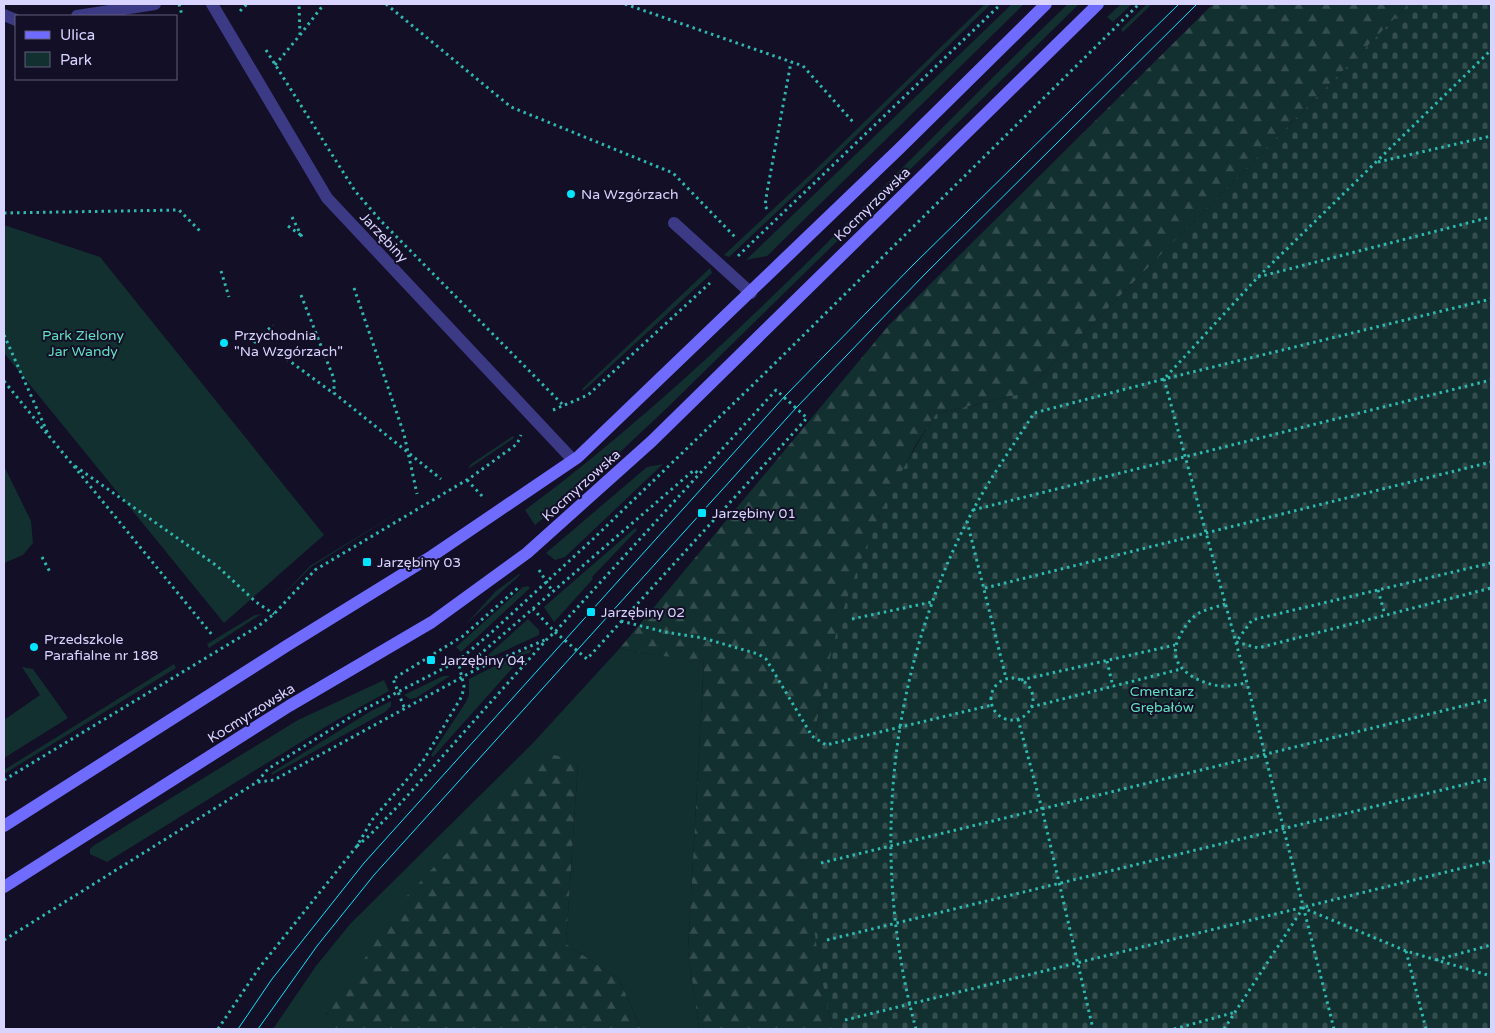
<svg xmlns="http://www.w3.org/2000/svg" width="1495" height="1033" font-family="'Varela Round',sans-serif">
<defs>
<pattern id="forest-firs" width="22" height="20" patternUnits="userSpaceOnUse" patternTransform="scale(1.25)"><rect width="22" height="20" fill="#12302f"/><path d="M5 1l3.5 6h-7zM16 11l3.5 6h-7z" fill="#344d4e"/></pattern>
<pattern id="cemetery-stones" width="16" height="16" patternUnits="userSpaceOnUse" patternTransform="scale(1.25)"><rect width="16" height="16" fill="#12302f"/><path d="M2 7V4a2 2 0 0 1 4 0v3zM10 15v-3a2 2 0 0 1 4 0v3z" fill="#344d4e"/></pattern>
</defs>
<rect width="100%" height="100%" fill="#130f26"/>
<path fill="#12302f" d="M 985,4 L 991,4 L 816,175 L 729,257 L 724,255 L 812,173 Z
M 1012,4 L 1024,4 L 767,256 L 746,260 Z
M 1068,4 L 1079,4 L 668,407 L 601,470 L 535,525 L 525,510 C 724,362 889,175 1068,4 Z
M 1121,4 L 1132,4 L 1113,22 L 1107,17 Z
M 1147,4 L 1152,4 L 1123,32 L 1121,29 Z
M 4,225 L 100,257 L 324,535 L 224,623 L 4,353 Z
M 710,268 L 712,273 L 589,386 L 583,391 L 582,389 Z
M 513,436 L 514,438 L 468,469 L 471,464 Z
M 663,464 L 565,557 L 555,560 L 546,553 L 647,467 Z
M 4,466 L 31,521 L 33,543 L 23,555 L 4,563 Z
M 413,503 L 311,567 L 279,599 L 310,566 Z
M 635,528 L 637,530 L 592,577 L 593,579 L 554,622 L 544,607 Z
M 519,574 L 520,575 L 466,624 L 496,591 Z
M 528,586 L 530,588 L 461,652 L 456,647 L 523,587 Z
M 262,614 L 255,618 L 209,648 L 207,644 L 255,615 Z
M 528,619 L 539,630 L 539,635 L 487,659 L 487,656 Z
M 620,648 L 647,654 L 704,660 L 688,951 L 699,1029 L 641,1029 L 619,979 L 566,944 L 578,762 L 326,1014 L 336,1029 L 273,1029 L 316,966 L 350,924 L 532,744 Z
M 527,650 L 531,650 L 530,653 L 525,654 L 433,757 L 431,755 L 466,702 L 469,695 L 469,679 Z
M 174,664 L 176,668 L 4,774 L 4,770 Z
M 22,667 L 33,669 L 68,718 L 4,758 L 4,720 L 40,695 Z
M 443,676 L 450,676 L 416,698 L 410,699 L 404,695 Z
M 384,680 L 389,691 L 335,721 L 107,862 L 90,854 L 90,849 L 93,846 L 298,720 Z
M 391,701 L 391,706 L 385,712 L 272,775 L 271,773 L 371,711 Z"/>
<path fill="url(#forest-firs)" d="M 1213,4 L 1409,4 L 1024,393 L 936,414 L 915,446 L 879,517 L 824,685 C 799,796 809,919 832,1029 L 699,1029 L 688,951 L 704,661 L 647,654 L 620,648 L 889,325 Z
M 541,751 L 578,762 L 566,944 L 619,979 L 641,1029 L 336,1029 L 326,1015 L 407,896 Z"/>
<path fill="url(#cemetery-stones)" d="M 1409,4 L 1491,4 L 1491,1029 L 832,1029 C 824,990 816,950 812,910 C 794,736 841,559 936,414 L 1024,393 Z"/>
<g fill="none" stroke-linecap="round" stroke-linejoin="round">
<path stroke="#2fb8b0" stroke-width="3" stroke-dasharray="2.5 4" stroke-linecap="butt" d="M 179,4 L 182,15
M 386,4 L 511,107 L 673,173 L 736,238
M 625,4 L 803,66 L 853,122
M 240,11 L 247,4
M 300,35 L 324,4
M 266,50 L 355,191 L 381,221 L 562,404
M 275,65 L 300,35 L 299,4
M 1378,162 L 1491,136
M 767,209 L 765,206 L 767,192 L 791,62
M 4,213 L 179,210 L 202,233
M 292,217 L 302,237
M 288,226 L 302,236
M 738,256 L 1001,4
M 221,271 L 229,297
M 1258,277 L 1491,217
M 354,288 L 404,434 L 417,494
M 301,295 L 334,379 L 334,393 L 441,479
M 4,335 L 49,436 L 213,636
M 254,343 L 273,325
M 276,351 L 333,393
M 4,381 L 47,434
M 553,410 L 588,395 L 710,283
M 75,466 L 217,566 L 256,602 L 274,614
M 467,480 L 484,498
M 973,510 L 1491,380
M 967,521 L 1006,678
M 42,557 L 50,572
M 1491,563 L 1252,620 L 1236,642 L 1258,648 L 1491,588
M 539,570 L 553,592
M 985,588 L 1491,462
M 1378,590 L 1385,615
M 1225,604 C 1217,607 1206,609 1199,613 C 1188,620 1183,629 1178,640 C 1166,667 1197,683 1220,686 C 1228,687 1238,684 1247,683
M 852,619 L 932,602
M 621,621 L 665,632 L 703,638 L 758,654 L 766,659 L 812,736 L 826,745 L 992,705
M 1107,661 L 1113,687
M 477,668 L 478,656 L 694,470 L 699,474
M991 699a21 21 0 1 1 42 0a21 21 0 1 1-42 0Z
M 1021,680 L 1175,645
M 404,707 L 393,679 L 463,636 L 519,587
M 1031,707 L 1181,669
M 1018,719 L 1042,809 L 1093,1029
M 4,780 L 257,627 L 274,614 L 315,570 L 470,478 L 517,444 L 521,435
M 258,782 L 274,780 L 477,669 L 547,639
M 357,846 L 369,836 L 399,805 L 548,638 L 555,632 L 776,390 L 807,418 L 587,659 L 555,632 L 533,609
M 821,863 L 1491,699
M 4,940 L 257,782 L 268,769 L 357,713 L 458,661 L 493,631 L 592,540 L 762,376 L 1139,4
M 827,940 L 1491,778
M 1406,951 L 1426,1029
M 1436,960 L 1491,945
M 845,1020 L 1491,861
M 218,1029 L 259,968 L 357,846 L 372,820 L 423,761 L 462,696 L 464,686 L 458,661
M 916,1029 C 869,857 888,671 972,512 C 990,478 1013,446 1034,413 L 1164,379 L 1258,277 L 1491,50
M 1174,1029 L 1236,1012
M 1224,1029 L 1303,908 L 1406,951 L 1491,976
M 1334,1029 L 1247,683 L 1164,379 L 1491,299"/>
<path stroke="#3d3a85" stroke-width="12" d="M 4,15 L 16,20
M 77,16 L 155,4
M 674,223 L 751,293"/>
<path stroke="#3d3a85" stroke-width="12" d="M 212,4 L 327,198 L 573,460"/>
<path stroke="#6f6bff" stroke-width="12" d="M 4,826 L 288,645 L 432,556 L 578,457 L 899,149 L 1046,4
M 4,887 L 289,706 L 432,622 L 527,553 L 652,441 L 1098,4"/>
<path stroke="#00e5ff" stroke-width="1" d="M 238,1029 L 272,979 L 364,863 L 784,397 L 913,265 L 1179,4
M 258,1029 L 317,946 L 374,875 L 796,408 L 924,275 L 1197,4"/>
</g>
<g fill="#00e5ff" stroke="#130f26" stroke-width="2">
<circle cx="571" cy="194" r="5"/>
<circle cx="224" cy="343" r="5"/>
<rect x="697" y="508" width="10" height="10" rx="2.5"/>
<rect x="362" y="557" width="10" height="10" rx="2.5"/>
<rect x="586" y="607" width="10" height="10" rx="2.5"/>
<circle cx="34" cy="647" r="5"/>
<rect x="426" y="655" width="10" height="10" rx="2.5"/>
</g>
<g text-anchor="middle" stroke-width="4" stroke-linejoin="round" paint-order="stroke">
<g font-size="14" fill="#d9d4ff" stroke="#130f26" text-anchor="start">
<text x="581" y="199">Na Wzgórzach</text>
<text x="234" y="340">Przychodnia<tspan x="234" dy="16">"Na Wzgórzach"</tspan></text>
<text x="712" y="518">Jarzębiny 01</text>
<text x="377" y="567">Jarzębiny 03</text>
<text x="601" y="617">Jarzębiny 02</text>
<text x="44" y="644">Przedszkole<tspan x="44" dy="16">Parafialne nr 188</tspan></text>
<text x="441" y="665">Jarzębiny 04</text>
</g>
<g font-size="14" fill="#d9d4ff" stroke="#130f26">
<text transform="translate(872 204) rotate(-44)" y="5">Kocmyrzowska</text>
<text transform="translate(384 237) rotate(47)" y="5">Jarzębiny</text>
<text transform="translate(581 485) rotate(-42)" y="5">Kocmyrzowska</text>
<text transform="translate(251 713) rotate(-32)" y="5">Kocmyrzowska</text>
</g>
<g font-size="14" fill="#5fe0c0" stroke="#130f26">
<text x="83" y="340">Park Zielony<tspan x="83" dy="16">Jar Wandy</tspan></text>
<text x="1162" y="696">Cmentarz<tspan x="1162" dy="16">Grębałów</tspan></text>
</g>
</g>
<rect width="1495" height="1033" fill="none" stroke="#d9d4ff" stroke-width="10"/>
<rect x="15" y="15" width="162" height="65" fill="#130f26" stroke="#625e7d"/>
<rect x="25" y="31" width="25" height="8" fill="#6f6bff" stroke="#625e7d"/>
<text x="60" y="40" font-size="15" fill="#d9d4ff">Ulica</text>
<rect x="25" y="52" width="25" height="15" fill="#12302f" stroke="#625e7d"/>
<text x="60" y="65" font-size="15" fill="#d9d4ff">Park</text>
</svg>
